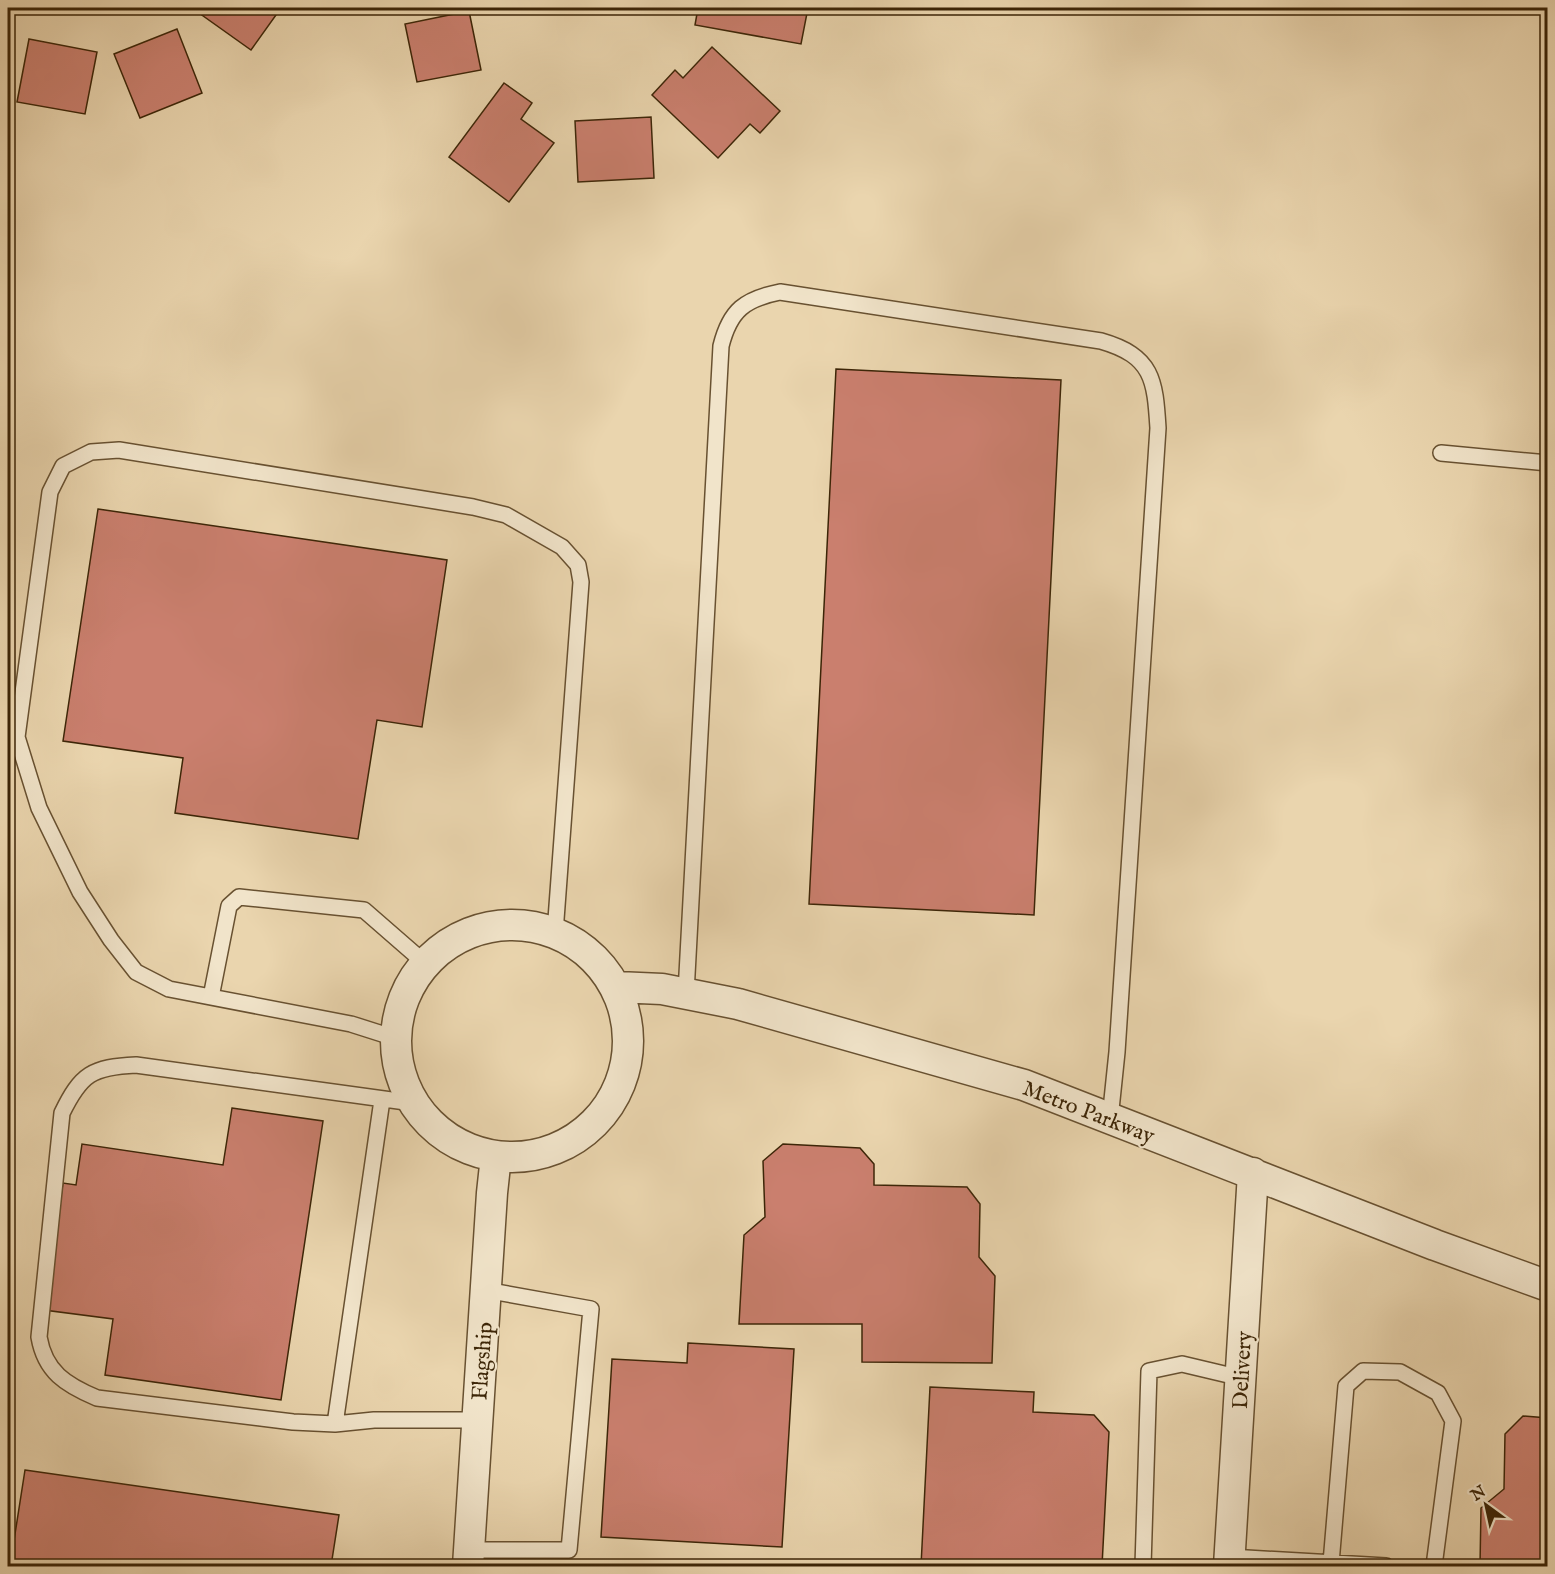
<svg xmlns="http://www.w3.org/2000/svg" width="1555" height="1574" font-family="'IM FELL English',serif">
<rect width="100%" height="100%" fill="#ead5ae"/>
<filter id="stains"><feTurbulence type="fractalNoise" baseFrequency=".00333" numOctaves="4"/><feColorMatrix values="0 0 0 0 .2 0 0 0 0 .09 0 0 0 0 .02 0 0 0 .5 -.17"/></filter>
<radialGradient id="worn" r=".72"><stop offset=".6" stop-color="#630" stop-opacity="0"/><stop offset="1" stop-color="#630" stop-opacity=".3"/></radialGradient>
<path fill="#ca7f6e" stroke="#3c2507" stroke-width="1.5" d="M 192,8 L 281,8 L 251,50 Z
M 698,8 L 808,8 L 801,44 L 695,25 Z
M 469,11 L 481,70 L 417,82 L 405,24 Z
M 177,29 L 202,93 L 140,118 L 114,54 Z
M 29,39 L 97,52 L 85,114 L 17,102 Z
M 712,47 L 780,111 L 760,133 L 750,124 L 718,158 L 652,95 L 675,70 L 683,78 Z
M 504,83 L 532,103 L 521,119 L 554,143 L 509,202 L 449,157 Z
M 651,117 L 654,178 L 578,182 L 575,121 Z
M 836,369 L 1061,380 L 1034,915 L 809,904 Z
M 98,509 L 447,560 L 422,727 L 377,720 L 358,839 L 175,813 L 183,758 L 63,741 Z
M 232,1108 L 323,1121 L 281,1400 L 105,1375 L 113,1319 L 44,1310 L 63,1183 L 76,1185 L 82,1144 L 223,1165 Z
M 783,1144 L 860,1148 L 874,1164 L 874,1185 L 967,1187 L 980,1204 L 979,1257 L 995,1276 L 992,1363 L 862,1362 L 862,1324 L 739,1324 L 744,1235 L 765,1217 L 763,1161 Z
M 688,1343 L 794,1349 L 782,1547 L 601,1537 L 612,1359 L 687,1363 Z
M 930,1387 L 1034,1392 L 1033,1412 L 1094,1415 L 1109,1432 L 1102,1566 L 921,1566 Z
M 1523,1416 L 1548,1418 L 1548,1566 L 1480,1566 L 1481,1508 L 1504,1489 L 1505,1434 Z
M 25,1470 L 339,1515 L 331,1566 L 10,1566 Z"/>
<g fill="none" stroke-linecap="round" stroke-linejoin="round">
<g stroke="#685131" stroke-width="18">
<path id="lane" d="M 1441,453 L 1548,463
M 686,993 L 721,346 C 730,310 745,299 780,292 L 1101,341 C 1153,356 1155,380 1158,428 L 1117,1052 L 1110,1119
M 211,997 L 229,906 L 239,897 L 364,910 L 426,964
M 395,1038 L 351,1024 L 169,989 L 136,972 L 111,940 L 80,892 L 39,808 L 17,737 L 50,492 L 63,466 L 91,452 L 119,450 L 473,507 L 506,515 L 562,547 L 578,565 L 581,582 L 555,933
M 413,1103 L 136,1065 C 92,1067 81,1074 62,1113 L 39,1337 C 45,1372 66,1385 97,1398 L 293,1422 L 335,1424 L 374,1420 L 477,1420
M 335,1424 L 382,1100
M 469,1550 L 569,1550 L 591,1309 L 485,1290
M 1230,1557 L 1386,1566
M 1331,1563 L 1346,1386 L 1363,1371 L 1400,1372 L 1438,1393 L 1453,1421 L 1434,1566 L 1432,1566
M 1143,1566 L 1149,1371 L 1182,1364 L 1241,1378"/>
</g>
<g stroke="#685131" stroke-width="33">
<path id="street" d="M396 1041a116 116 0 1 1 232 0a116 116 0 1 1-232 0Z
M 617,987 L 662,989 L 738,1004 L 1024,1085 L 1435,1245 L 1548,1286
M 468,1566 L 492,1193 L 496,1156
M 1229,1566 L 1253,1173"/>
</g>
<use href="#lane" stroke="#f1e4ca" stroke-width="15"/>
<use href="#street" stroke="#f1e4ca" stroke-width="30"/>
</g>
<g text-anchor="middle" stroke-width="4.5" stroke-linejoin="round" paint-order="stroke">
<g font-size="22" fill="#3c2507" stroke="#f1e4ca">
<text transform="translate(1089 1111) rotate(21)" y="8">Metro Parkway</text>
<text transform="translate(481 1361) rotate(-86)" y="8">Flagship</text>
<text transform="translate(1241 1370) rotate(-87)" y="8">Delivery</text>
</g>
</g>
<rect width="1555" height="1574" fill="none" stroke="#ead5ae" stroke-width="30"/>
<rect x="9" y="9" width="1537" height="1556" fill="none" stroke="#3c2507" stroke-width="3"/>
<rect x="15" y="15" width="1525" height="1544" fill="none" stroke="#3c2507" stroke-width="1.5"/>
<g transform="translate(1486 1505) rotate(327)" stroke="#f1e4ca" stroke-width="4.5" paint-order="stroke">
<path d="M0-4.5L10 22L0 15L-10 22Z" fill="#3c2507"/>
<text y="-9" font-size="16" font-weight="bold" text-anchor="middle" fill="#3c2507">N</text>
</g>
<rect width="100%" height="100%" filter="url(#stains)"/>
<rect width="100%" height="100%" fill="url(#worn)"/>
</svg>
